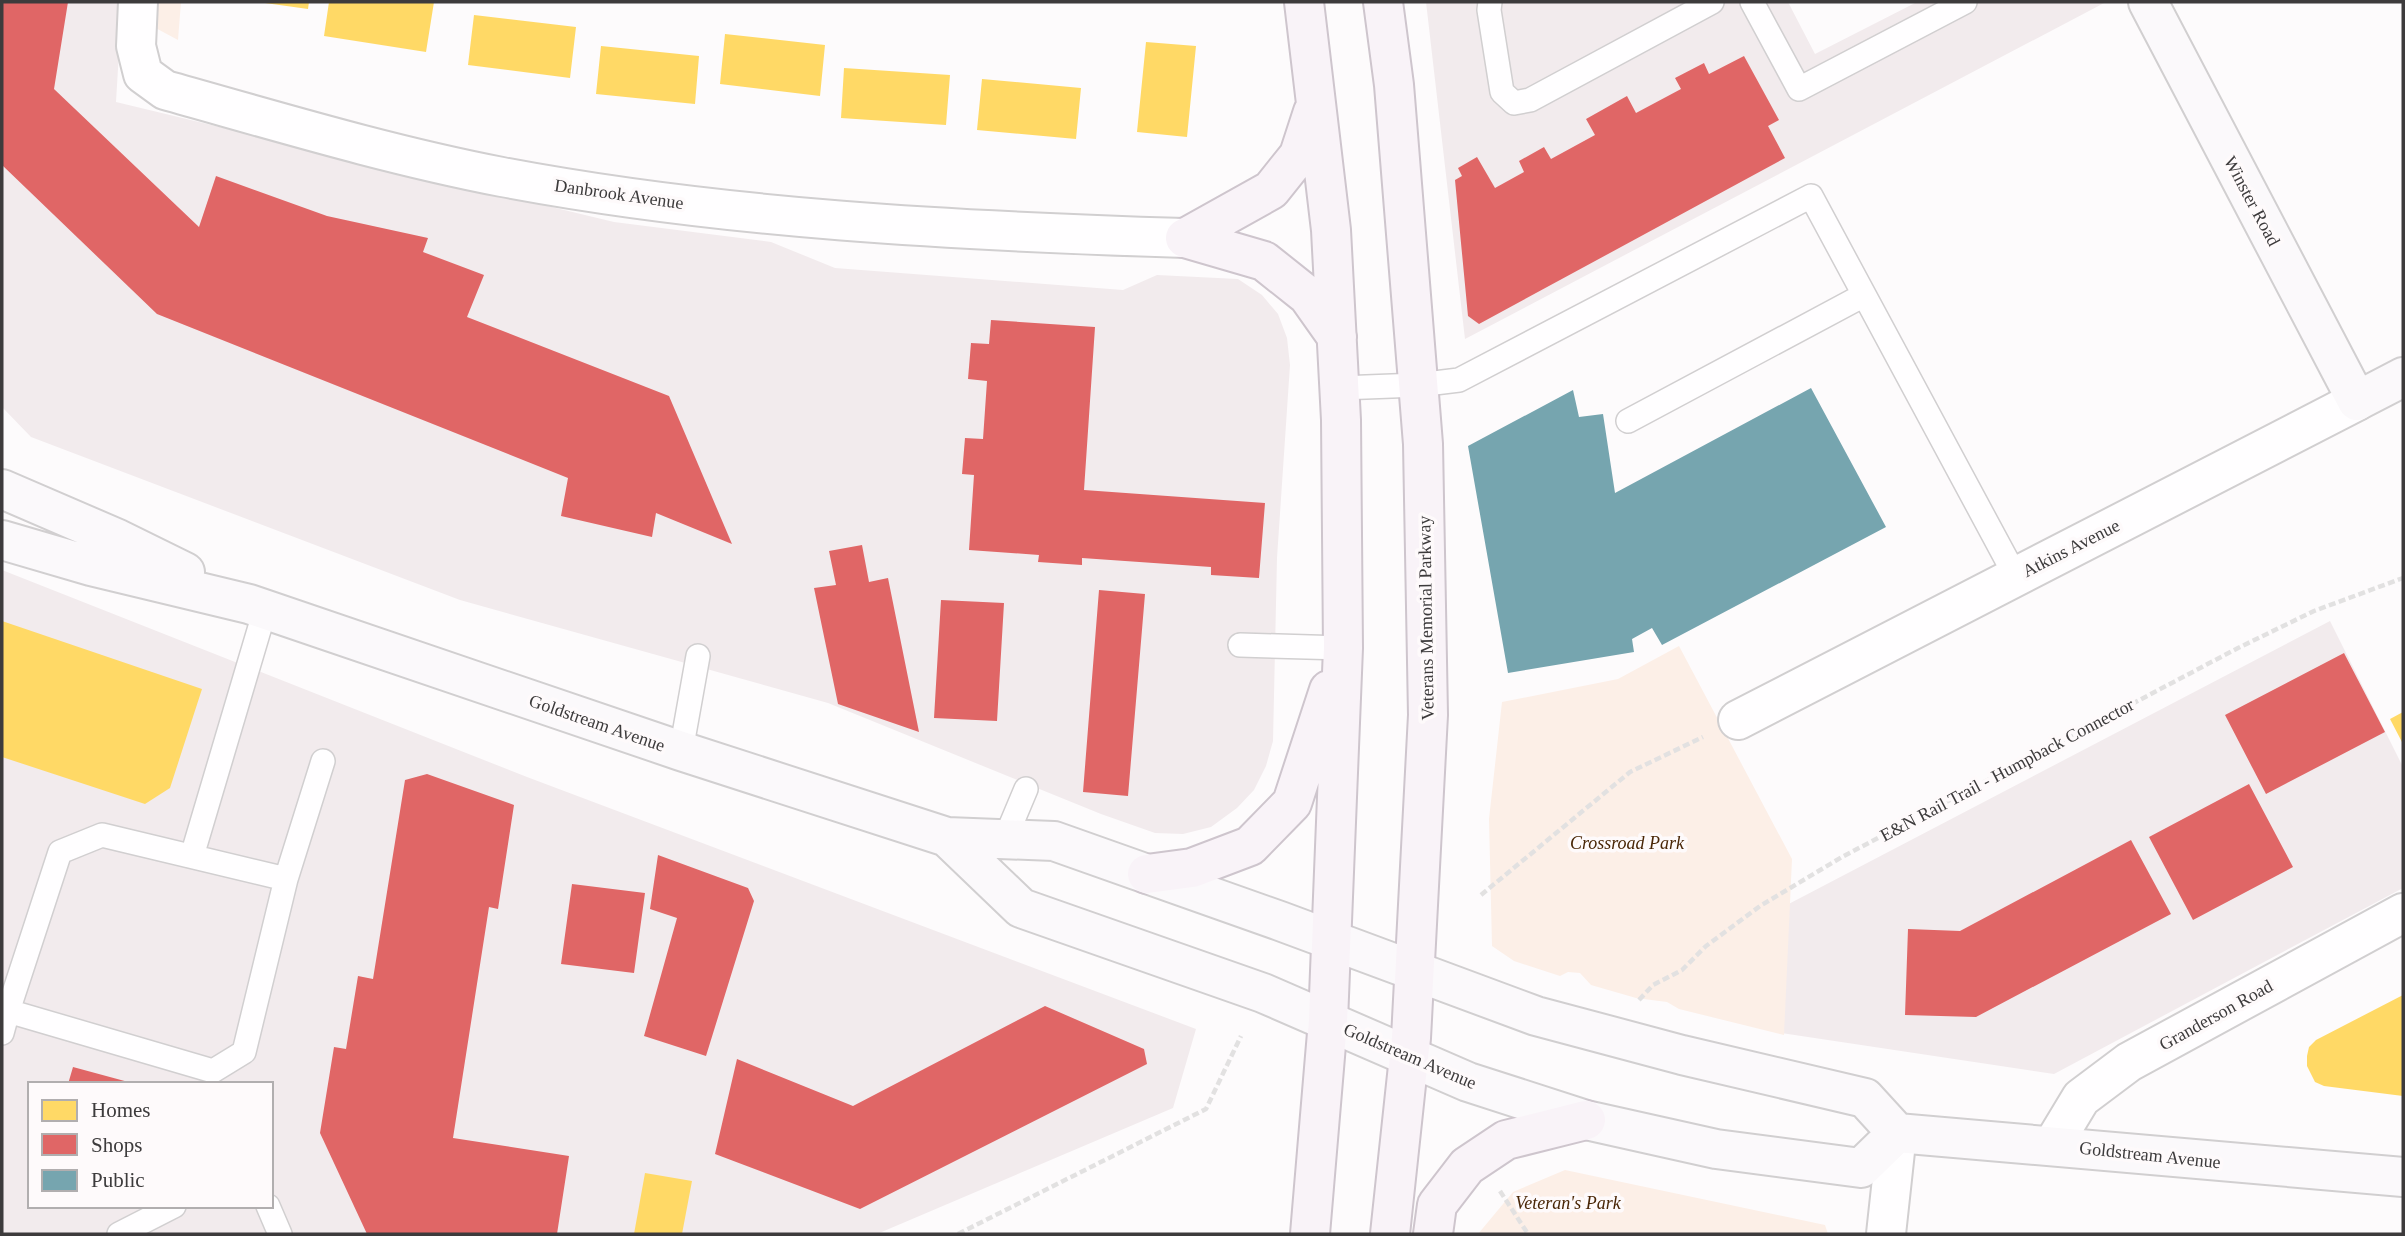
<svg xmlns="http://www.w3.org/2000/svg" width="2405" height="1236" font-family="Georgia,serif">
<rect width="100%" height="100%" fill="#fdfbfc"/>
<path fill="#f2ebed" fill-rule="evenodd" d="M 2,2 L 122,2 L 116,102 L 614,222 L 771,242 L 835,268 L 1123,290 L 1157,275 L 1238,279 L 1262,295 L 1278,314 L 1287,338 L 1290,365 L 1277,558 L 1273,741 L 1266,766 L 1254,790 L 1237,808 L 1211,827 L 1183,834 L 1155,833 L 1101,814 L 828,703 L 460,600 L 31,437 L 2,407 Z
M 1426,2 L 1788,2 L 1815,54 L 1917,2 L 2106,2 L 1465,339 Z
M 2,570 L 527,777 L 1196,1029 L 1173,1108 L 877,1234 L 2,1234 ZM 30,1084 L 271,1084 L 271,1206 L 30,1206 Z
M 2330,621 L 2403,767 L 2403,888 L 2054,1074 L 1775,1032 L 1781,908 Z"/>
<path fill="#fcefe7" d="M 122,2 L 181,2 L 178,40 L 122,10 Z
M 1679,646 L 1792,859 L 1784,1035 L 1679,1009 L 1667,1002 L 1636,998 L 1591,985 L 1580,973 L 1568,972 L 1560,976 L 1514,961 L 1492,946 L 1489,819 L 1502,702 L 1618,679 Z
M 1565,1170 L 1825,1225 L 1828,1234 L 1478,1234 L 1513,1192 Z"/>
<path fill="#ffd966" d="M 265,2 L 309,2 L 308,9 L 265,3 Z
M 329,2 L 434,2 L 426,52 L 324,36 Z
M 474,15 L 576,27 L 570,78 L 468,65 Z
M 725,34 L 825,45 L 820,96 L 720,84 Z
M 1146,42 L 1196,46 L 1187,137 L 1137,132 Z
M 601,46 L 699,56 L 695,104 L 596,94 Z
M 844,68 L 950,75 L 946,125 L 841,118 Z
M 982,79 L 1081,88 L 1076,139 L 977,130 Z
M 2,621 L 202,689 L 170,788 L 145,804 L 2,757 Z
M 2403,712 L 2403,744 L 2390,719 Z
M 2403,995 L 2403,1096 L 2324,1086 L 2315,1082 L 2307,1066 L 2307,1056 L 2309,1047 L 2316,1040 Z
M 645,1173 L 692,1181 L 682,1234 L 634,1234 Z"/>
<path fill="#e06666" d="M 2,2 L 68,2 L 54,89 L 199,227 L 216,176 L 327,216 L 428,238 L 423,252 L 484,275 L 467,317 L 669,396 L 732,544 L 656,513 L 652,537 L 561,516 L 568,478 L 157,314 L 2,165 Z
M 1744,56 L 1779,120 L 1768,126 L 1785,158 L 1479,324 L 1468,316 L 1455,180 L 1462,176 L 1458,168 L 1477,157 L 1495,188 L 1524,172 L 1519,161 L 1544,147 L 1551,159 L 1595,135 L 1586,119 L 1627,96 L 1636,113 L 1681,89 L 1675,78 L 1704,63 L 1709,74 Z
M 991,320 L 1095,327 L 1084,490 L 1265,503 L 1259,578 L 1211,575 L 1211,567 L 1082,558 L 1082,565 L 1038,562 L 1039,555 L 969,550 L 974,475 L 962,474 L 965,438 L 983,439 L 987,381 L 968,379 L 971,343 L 989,344 Z
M 862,545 L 869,582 L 888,578 L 919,732 L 838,704 L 814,588 L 836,585 L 829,551 Z
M 1099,590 L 1145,594 L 1128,796 L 1083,792 Z
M 941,600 L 1004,603 L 997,721 L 934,718 Z
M 2344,653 L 2385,732 L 2266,794 L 2225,715 Z
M 427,774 L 514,805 L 498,909 L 489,907 L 453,1138 L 569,1156 L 557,1234 L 367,1234 L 320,1133 L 334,1047 L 346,1049 L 358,976 L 373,979 L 405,780 Z
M 2249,784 L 2293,867 L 2193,920 L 2149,837 Z
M 2131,840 L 2171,914 L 1976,1017 L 1905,1015 L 1908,929 L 1960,931 Z
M 658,855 L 748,888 L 754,901 L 706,1056 L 644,1036 L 677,918 L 650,909 Z
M 572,884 L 645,893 L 634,973 L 561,964 Z
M 1045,1006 L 1144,1049 L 1147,1064 L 860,1209 L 715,1154 L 737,1059 L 853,1106 Z
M 73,1067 L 132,1083 L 131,1084 L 68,1084 Z"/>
<path fill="#76a5af" d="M 1811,388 L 1886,527 L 1662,645 L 1652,628 L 1632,639 L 1634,652 L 1508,673 L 1468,446 L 1573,390 L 1579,417 L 1603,414 L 1615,493 Z"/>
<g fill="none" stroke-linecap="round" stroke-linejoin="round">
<g stroke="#d1cfd0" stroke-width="26">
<path id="lane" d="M 1490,2 L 1489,10 L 1502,92 L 1514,103 L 1530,100 L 1712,2
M 1752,2 L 1799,89 L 1965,2
M 1340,388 L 1418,385 L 1459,380 L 1811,196 L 2016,577
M 1628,421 L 1864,295
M 1240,645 L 1343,648
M 681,751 L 698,656
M 1005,839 L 1026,789
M 192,856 L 265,610
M 286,879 L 323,761
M 2,1009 L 8,1011 L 213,1071 L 244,1052 L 286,879 L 102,835 L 60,852 L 8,1011 L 2,1033
M 268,1206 L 280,1234
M 119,1234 L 174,1206"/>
</g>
<g stroke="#d1cfd0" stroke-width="42">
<path id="street" d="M 138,2 L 136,46 L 143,74 L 165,90 C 276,121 388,155 502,177 C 724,219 959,231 1185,238
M 1738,720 L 2357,401
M 2052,1146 L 2081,1098 L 2129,1062 L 2403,913
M 1886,1234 L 1897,1133"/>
</g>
<g stroke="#d1cfd0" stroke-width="42">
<path id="secondary" d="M 2148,2 L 2357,401 L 2403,377
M 2,489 L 118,539 L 185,572
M 2,540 L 91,566 L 249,604 L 681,751 L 947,837 L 1054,841 L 1280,921 L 1536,1016 L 1682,1055 L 1865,1098 L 1897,1133 L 2403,1177
M 947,837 L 1021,908 L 1263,993 L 1468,1082 L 1586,1120 L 1716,1149 L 1861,1168 L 1897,1133"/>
</g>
<g stroke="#cec5cd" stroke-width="42">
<path id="primary" d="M 1304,2 L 1331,230 L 1341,420 L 1343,648 L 1328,1021 L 1310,1234
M 1383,2 L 1394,85 L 1423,444 L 1428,715 L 1411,1038 L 1390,1234
M 1185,238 L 1271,190 L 1299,155 L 1313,112
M 1185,238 L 1264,261 L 1308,296 L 1337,337
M 1147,874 L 1192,868 L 1250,846 L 1292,803 L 1329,690
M 1433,1234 L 1437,1205 L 1467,1166 L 1506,1140 L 1586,1120"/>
</g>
<path stroke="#e2e1e1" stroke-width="4.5" stroke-dasharray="7 3.5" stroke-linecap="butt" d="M 1481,895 L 1630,772 L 1703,737
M 1639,1000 L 1653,985 L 1682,970 L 1706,946 L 1760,906 L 1842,857 L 2238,648 L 2314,611 L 2403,578
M 1500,1191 L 1528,1234
M 958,1234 L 1206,1109 L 1241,1036"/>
<use href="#lane" stroke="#fffeff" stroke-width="23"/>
<use href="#street" stroke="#fffeff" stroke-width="38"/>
<use href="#secondary" stroke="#fbf9fb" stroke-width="38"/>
<use href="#primary" stroke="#f9f3f8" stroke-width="38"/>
</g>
<g text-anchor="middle" stroke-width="7" stroke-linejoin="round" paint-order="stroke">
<g font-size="18" fill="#3d3b3c" stroke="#fefafb">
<text transform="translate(619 194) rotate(8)" y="6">Danbrook Avenue</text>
<text transform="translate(2252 201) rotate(62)" y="6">Winster Road</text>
<text transform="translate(2071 548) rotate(-27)" y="6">Atkins Avenue</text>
<text transform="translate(1426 618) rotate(-91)" y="6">Veterans Memorial Parkway</text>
<text transform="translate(597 723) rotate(19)" y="6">Goldstream Avenue</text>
<text transform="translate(2007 770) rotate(-28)" y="6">E&amp;N Rail Trail - Humpback Connector</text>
<text transform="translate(2216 1015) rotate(-29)" y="6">Granderson Road</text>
<text transform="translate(1410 1056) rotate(23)" y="6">Goldstream Avenue</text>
<text transform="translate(2150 1155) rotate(6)" y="6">Goldstream Avenue</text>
</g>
<g font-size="18" font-style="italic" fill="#492606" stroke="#fefafb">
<text x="1627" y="849">Crossroad Park</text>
<text x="1568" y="1209">Veteran's Park</text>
</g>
</g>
<rect width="2405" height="1236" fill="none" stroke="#3d3b3c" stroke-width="7"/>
<rect x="28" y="1082" width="245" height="126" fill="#fefafb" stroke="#b1aeaf" stroke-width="2"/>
<rect x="42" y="1100" width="35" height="21" fill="#ffd966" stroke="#b1aeaf" stroke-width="2"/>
<text x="91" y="1117" font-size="21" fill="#3d3b3c">Homes</text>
<rect x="42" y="1134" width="35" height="21" fill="#e06666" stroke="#b1aeaf" stroke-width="2"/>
<text x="91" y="1152" font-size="21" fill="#3d3b3c">Shops</text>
<rect x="42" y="1170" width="35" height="21" fill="#76a5af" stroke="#b1aeaf" stroke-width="2"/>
<text x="91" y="1187" font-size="21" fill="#3d3b3c">Public</text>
</svg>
